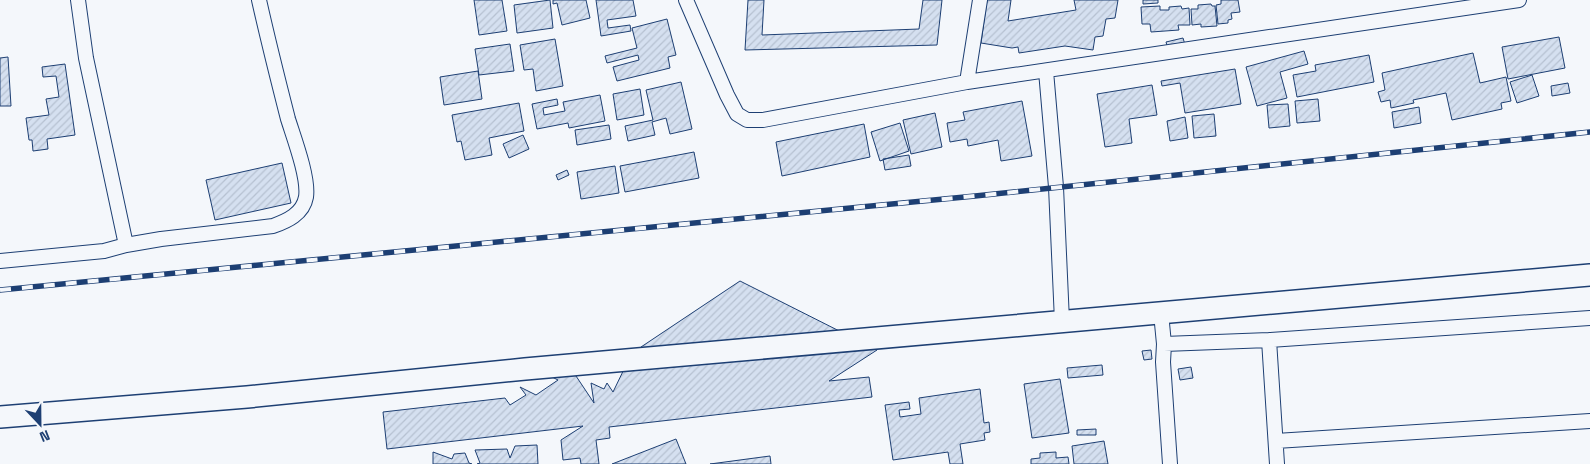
<svg xmlns="http://www.w3.org/2000/svg" width="1590" height="464" font-family="'Space Grotesk',sans-serif">
<defs>
<pattern id="building-hatch" width="6" height="6" patternUnits="userSpaceOnUse" patternTransform="scale(1.25)"><rect width="6" height="6" fill="#d5e0f0"/><path d="M-1 1l2-2M0 6l6-6M5 7l2-2" fill="none" stroke="#b6c1d1"/></pattern>
</defs>
<rect width="100%" height="100%" fill="#f4f7fb"/>
<path fill="url(#building-hatch)" stroke="#1d3f73" d="M 474,0 L 502,0 L 507,31 L 479,35 Z
M 550,0 L 553,28 L 517,33 L 514,5 Z
M 553,0 L 586,0 L 590,18 L 562,25 L 557,3 L 553,4 Z
M 596,0 L 633,0 L 636,16 L 607,20 L 608,28 L 630,25 L 631,31 L 601,36 Z
M 748,0 L 764,0 L 762,35 L 919,29 L 923,0 L 942,0 L 937,45 L 745,50 Z
M 987,0 L 1011,0 L 1008,21 L 1076,10 L 1074,0 L 1118,0 L 1115,18 L 1106,19 L 1103,36 L 1095,37 L 1093,50 L 1065,46 L 1019,53 L 1018,47 L 1012,48 L 981,43 Z
M 1143,0 L 1158,0 L 1158,3 L 1143,4 Z
M 1221,0 L 1238,0 L 1240,12 L 1231,13 L 1232,19 L 1228,20 L 1228,23 L 1218,24 L 1216,5 L 1221,4 Z
M 1211,4 L 1212,6 L 1215,6 L 1217,26 L 1201,27 L 1201,24 L 1192,25 L 1191,9 L 1198,9 L 1198,5 Z
M 1160,6 L 1160,10 L 1169,10 L 1169,7 L 1181,6 L 1182,9 L 1189,8 L 1190,25 L 1178,25 L 1179,30 L 1151,32 L 1150,24 L 1142,24 L 1141,7 Z
M 667,19 L 676,55 L 668,57 L 670,68 L 617,81 L 613,67 L 639,60 L 638,55 L 607,63 L 605,56 L 637,48 L 632,28 Z
M 1559,37 L 1565,68 L 1508,79 L 1502,47 Z
M 1183,38 L 1186,48 L 1169,52 L 1166,42 Z
M 555,39 L 563,86 L 536,91 L 533,69 L 524,70 L 520,45 Z
M 510,44 L 514,71 L 479,75 L 475,49 Z
M 1304,51 L 1308,64 L 1280,72 L 1287,98 L 1257,106 L 1246,67 Z
M 1473,53 L 1480,83 L 1506,77 L 1511,101 L 1501,103 L 1502,109 L 1452,120 L 1446,93 L 1413,100 L 1414,103 L 1391,108 L 1390,100 L 1381,102 L 1378,92 L 1385,90 L 1382,73 Z
M 1369,55 L 1374,82 L 1297,97 L 1293,75 L 1316,71 L 1315,65 Z
M 8,57 L 11,106 L 0,106 L 0,58 Z
M 65,64 L 75,135 L 47,139 L 48,149 L 33,151 L 32,140 L 29,140 L 26,118 L 49,115 L 46,99 L 59,97 L 56,76 L 43,77 L 42,67 Z
M 1235,69 L 1241,104 L 1185,113 L 1180,83 L 1162,86 L 1161,81 Z
M 478,71 L 482,99 L 444,105 L 440,77 Z
M 1532,75 L 1539,96 L 1517,103 L 1510,82 Z
M 681,82 L 692,129 L 670,134 L 666,118 L 652,122 L 655,135 L 628,141 L 625,126 L 653,120 L 646,90 Z
M 1568,83 L 1570,93 L 1552,96 L 1551,86 Z
M 1152,85 L 1157,115 L 1129,119 L 1132,143 L 1105,147 L 1097,94 Z
M 640,89 L 644,115 L 617,120 L 613,94 Z
M 600,95 L 605,121 L 569,128 L 568,123 L 537,129 L 532,104 L 557,99 L 558,105 L 543,108 L 544,115 L 565,111 L 563,102 Z
M 1318,99 L 1320,121 L 1297,123 L 1295,101 Z
M 1022,101 L 1032,156 L 1001,161 L 998,140 L 968,146 L 967,139 L 950,142 L 947,123 L 965,120 L 963,112 Z
M 519,103 L 524,131 L 489,138 L 492,155 L 465,160 L 461,141 L 457,142 L 452,115 Z
M 1288,104 L 1290,126 L 1269,128 L 1267,105 Z
M 1419,107 L 1421,123 L 1394,128 L 1392,112 Z
M 935,113 L 942,147 L 911,154 L 903,120 Z
M 1214,114 L 1216,136 L 1194,138 L 1192,116 Z
M 1185,117 L 1188,138 L 1170,141 L 1167,121 Z
M 900,123 L 909,151 L 880,161 L 871,132 Z
M 864,124 L 870,157 L 782,176 L 776,142 Z
M 609,125 L 611,139 L 577,145 L 575,130 Z
M 523,135 L 529,149 L 509,158 L 503,144 Z
M 694,152 L 699,178 L 625,192 L 620,166 Z
M 909,155 L 911,166 L 885,170 L 883,159 Z
M 282,163 L 291,203 L 215,220 L 206,180 Z
M 615,166 L 619,193 L 581,199 L 577,172 Z
M 567,170 L 569,175 L 558,180 L 556,175 Z
M 740,281 L 877,350 L 829,381 L 869,377 L 872,397 L 609,427 L 610,438 L 596,440 L 599,464 L 581,464 L 580,458 L 563,460 L 561,440 L 583,426 L 387,449 L 383,412 L 505,398 L 510,405 L 526,395 L 520,387 L 536,395 L 558,380 L 546,374 L 566,361 L 594,403 L 591,383 L 604,389 L 607,383 L 613,392 L 628,361 L 643,360 L 641,347 Z
M 1151,350 L 1152,359 L 1144,360 L 1142,351 Z
M 1102,365 L 1103,375 L 1068,378 L 1067,368 Z
M 1191,367 L 1193,378 L 1180,380 L 1178,369 Z
M 1060,379 L 1069,433 L 1032,438 L 1024,384 Z
M 980,389 L 984,423 L 989,422 L 990,432 L 984,433 L 985,440 L 960,444 L 963,464 L 950,464 L 948,452 L 893,460 L 885,405 L 909,402 L 910,409 L 899,410 L 900,417 L 921,414 L 919,398 Z
M 1096,429 L 1096,435 L 1077,435 L 1077,430 Z
M 676,439 L 686,464 L 612,464 Z
M 1104,441 L 1108,464 L 1074,464 L 1072,446 Z
M 537,445 L 538,464 L 477,464 L 480,463 L 475,450 L 507,449 L 510,458 L 515,446 Z
M 433,452 L 452,459 L 454,454 L 465,453 L 469,463 L 472,464 L 433,464 Z
M 1056,452 L 1056,458 L 1068,457 L 1069,464 L 1031,464 L 1031,459 L 1040,458 L 1040,453 Z
M 770,456 L 771,464 L 710,464 Z"/>
<g fill="none" stroke-linecap="round" stroke-linejoin="round">
<g stroke="#1d3f73" stroke-width="16">
<path id="street" d="M 78,0 L 86,58 L 126,245
M 686,0 L 727,95 L 737,114 L 747,120 L 763,120 L 967,82 L 1519,0
M 1046,71 L 1056,187 L 1062,321
M 967,82 L 980,0
M 0,261 L 104,251 L 126,245 L 161,239 L 273,226 C 287,221 303,214 306,197 C 309,178 294,138 288,119 C 278,80 268,40 259,0
M 1161,313 L 1164,344
M 1269,340 L 1277,464
M 1276,441 L 1590,421
M 1170,464 L 1163,362 L 1164,344 L 1269,340 L 1590,318"/>
</g>
<g stroke="#1d3f73" stroke-width="24">
<path id="primary" d="M 0,417 L 247,397 L 525,369 L 1590,275"/>
</g>
<use href="#street" stroke="#f4f7fb" stroke-width="14"/>
<use href="#primary" stroke="#f4f7fb" stroke-width="21"/>
<g stroke="#1d3f73" stroke-width="5.5">
<path id="rail" d="M 0,290 L 975,196 L 1590,132"/>
</g>
<use href="#rail" stroke="#f4f7fb" stroke-width="4" stroke-dasharray="11" stroke-linecap="butt"/>
</g>
<g transform="translate(40 424) rotate(158)" stroke="#f4f7fb" stroke-width="4" paint-order="stroke">
<path d="M0-4L9 19L0 12L-9 19Z" fill="#1d3f73"/>
<text y="-8" font-size="14" font-weight="bold" text-anchor="middle" fill="#1d3f73">N</text>
</g>
</svg>
